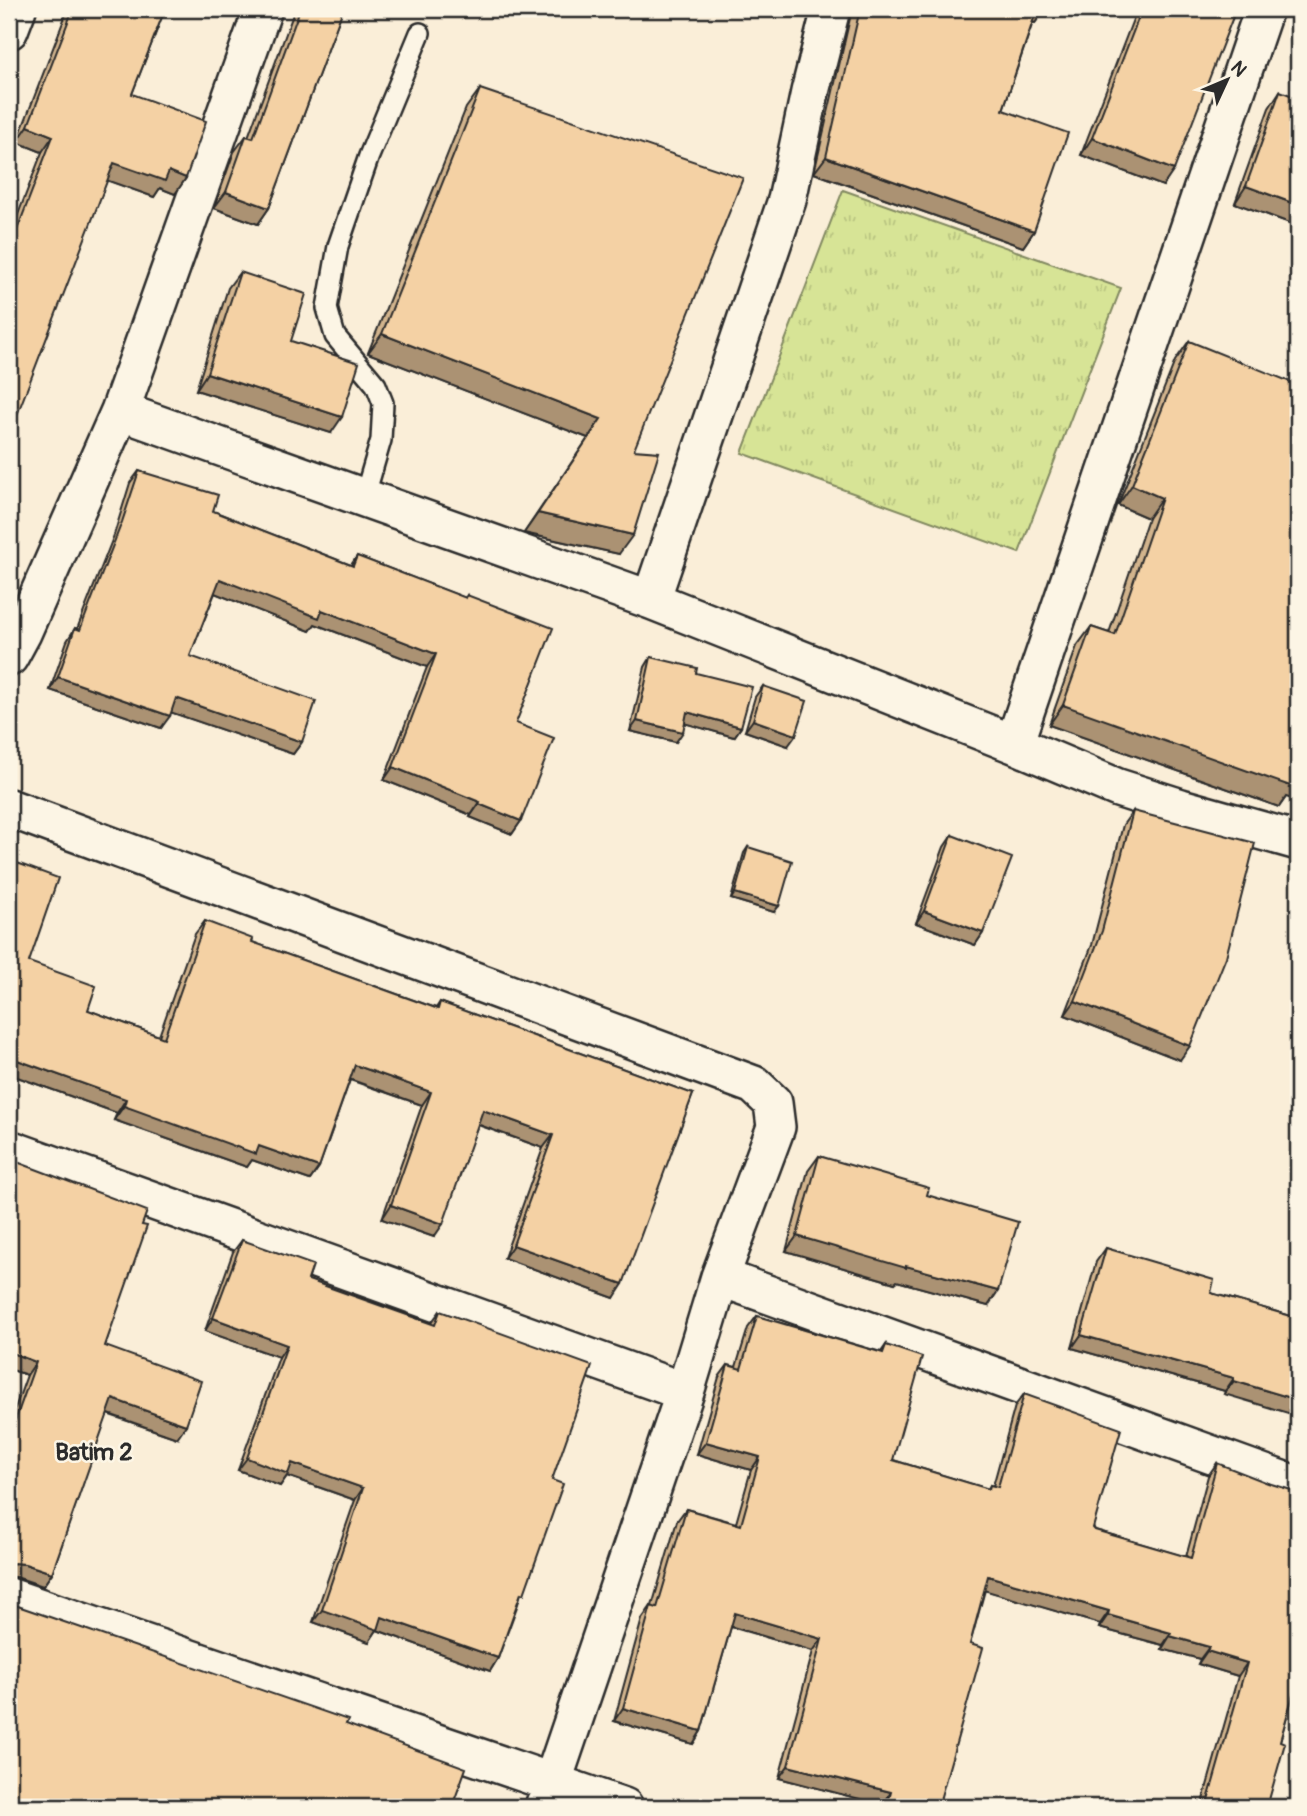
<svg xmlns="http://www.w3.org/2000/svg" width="1307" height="1816" font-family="Pangolin,sans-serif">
<defs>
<pattern id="grass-tufts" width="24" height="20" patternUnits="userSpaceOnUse" patternTransform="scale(1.75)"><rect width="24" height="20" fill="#d7e496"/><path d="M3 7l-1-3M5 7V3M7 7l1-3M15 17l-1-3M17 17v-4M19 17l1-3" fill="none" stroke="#b9c481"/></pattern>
</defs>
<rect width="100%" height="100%" fill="#faeed8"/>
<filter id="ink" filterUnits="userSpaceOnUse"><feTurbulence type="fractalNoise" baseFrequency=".0143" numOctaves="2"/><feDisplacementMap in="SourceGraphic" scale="14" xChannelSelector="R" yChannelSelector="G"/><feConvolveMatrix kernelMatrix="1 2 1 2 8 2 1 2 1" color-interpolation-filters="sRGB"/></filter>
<g filter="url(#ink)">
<path fill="url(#grass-tufts)" stroke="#818860" stroke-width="2" d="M 843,190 L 1121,288 L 1019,553 L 742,453 Z"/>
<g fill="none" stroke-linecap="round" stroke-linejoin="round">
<g stroke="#2b2b2b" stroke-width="24">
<path id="lane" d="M 364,498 L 381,440 L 383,403 L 376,385 L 335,336 L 327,308 L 338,246 L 369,156 L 420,33"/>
</g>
<g stroke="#2b2b2b" stroke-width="42">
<path id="street" d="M 9,30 L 17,9
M 120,411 L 651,600 L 1014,744 L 1118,788 L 1181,808 L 1298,841
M 651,600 L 787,200 L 810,92 L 831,9
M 9,657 L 22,633 L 120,411 L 263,9
M 1014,744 L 1264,9
M 9,808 L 754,1085 L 773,1103 L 776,1127 L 720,1277 L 685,1392 L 544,1807
M 9,1149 L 685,1392
M 720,1277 L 1298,1486
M 9,1597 L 624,1807"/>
</g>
<use href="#lane" stroke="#fcf5e5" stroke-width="19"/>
<use href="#street" stroke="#fcf5e5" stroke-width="37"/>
</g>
<path fill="#d2b48d" stroke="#2b2b2b" stroke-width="2" d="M 68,9 L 165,9 L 132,94 L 186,178 L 175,194 L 160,188 L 154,197 L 107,180 L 9,426 L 9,238 L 42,152 L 17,142 Z
M 295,9 L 343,9 L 269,208 L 258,224 L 214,208 L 234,152 L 246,136 L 248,137 Z
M 851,9 L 1045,9 L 1035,23 L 1033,22 L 1003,110 L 1034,231 L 1023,247 L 814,173 L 851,14 Z
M 1137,9 L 1236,9 L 1163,186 L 1081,155 Z
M 480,89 L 634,450 L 619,554 L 524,533 L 588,438 L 368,353 L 466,108 Z
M 1280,91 L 1298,226 L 1235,203 L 1269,108 Z
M 240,272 L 291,341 L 331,433 L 196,390 L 228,288 Z
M 1189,341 L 1286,797 L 1279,807 L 1049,725 L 1077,646 L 1091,627 L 1109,633 L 1148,518 L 1118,505 L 1175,361 Z
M 139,471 L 213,511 L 351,565 L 357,556 L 465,598 L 467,595 L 516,723 L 521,821 L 512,834 L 470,817 L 471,815 L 384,780 L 427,667 L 315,624 L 310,631 L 215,593 L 190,656 L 302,742 L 293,754 L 171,712 L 161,728 L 50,690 L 67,641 L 75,628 L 77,629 L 114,535 L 130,483 Z
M 651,657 L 696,673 L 741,727 L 734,737 L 685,723 L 676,742 L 630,731 L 645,667 Z
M 763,686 L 788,746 L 745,731 L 755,697 Z
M 1133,811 L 1180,1060 L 1065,1015 L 1092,945 L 1123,825 Z
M 952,835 L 983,933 L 975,945 L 916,923 L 944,847 Z
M 748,847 L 774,912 L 731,899 L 744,853 Z
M 9,860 L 29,962 L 88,1010 L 159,1036 L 195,934 L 205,921 L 252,942 L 436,1008 L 440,1002 L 693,1094 L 614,1298 L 504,1258 L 543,1148 L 478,1125 L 434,1237 L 382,1219 L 422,1105 L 350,1080 L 319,1167 L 310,1180 L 252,1160 L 247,1167 L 114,1120 L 117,1113 L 9,1074 Z
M 819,1156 L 927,1195 L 988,1306 L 897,1281 L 895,1283 L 786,1251 L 808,1171 Z
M 142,1225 L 105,1346 L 177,1438 L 107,1414 L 52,1573 L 43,1586 L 16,1577 L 9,1577 L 9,1425 L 27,1375 L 9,1369 Z
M 242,1240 L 308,1280 L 431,1323 L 440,1311 L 552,1480 L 518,1604 L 498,1658 L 490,1671 L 377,1630 L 369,1642 L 313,1622 L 355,1500 L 287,1476 L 280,1486 L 238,1470 L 279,1357 L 205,1331 L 233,1252 Z
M 1106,1248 L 1211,1293 L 1298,1318 L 1224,1394 L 1225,1391 L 1072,1348 L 1096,1262 Z
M 757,1316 L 881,1352 L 886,1345 L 893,1460 L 988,1489 L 990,1485 L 993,1486 L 1015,1406 L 1024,1394 L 1095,1530 L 1186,1557 L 1208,1476 L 1217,1463 L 1295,1688 L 1280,1741 L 1267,1807 L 1201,1807 L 1238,1676 L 1198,1664 L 1200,1659 L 1162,1649 L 1163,1645 L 1099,1628 L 1100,1624 L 985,1590 L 970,1644 L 938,1807 L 882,1807 L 883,1805 L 779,1778 L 813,1651 L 731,1627 L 701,1731 L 693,1744 L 614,1721 L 642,1619 L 651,1606 L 652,1606 L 677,1521 L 686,1509 L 736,1523 L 751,1470 L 697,1454 L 719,1377 L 728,1365 L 736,1367 L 748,1328 Z"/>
<path fill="#ab9273" stroke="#2b2b2b" stroke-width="2" d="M 1036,9 L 1045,9 L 1035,23 L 1027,21 Z
M 28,126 L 53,136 L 42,152 L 17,142 Z
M 1092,138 L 1174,170 L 1163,186 L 1081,155 Z
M 826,157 L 1034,231 L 1023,247 L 814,173 Z
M 114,163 L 169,171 L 186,178 L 175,194 L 160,188 L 154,197 L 103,179 Z
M 1246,186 L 1298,205 L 1298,226 L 1235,203 Z
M 226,192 L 269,208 L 258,224 L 214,208 Z
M 382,334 L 601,419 L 588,438 L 368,353 Z
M 207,373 L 342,417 L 331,433 L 196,390 Z
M 9,412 L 17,415 L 9,426 Z
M 1132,485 L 1162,498 L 1148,518 L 1118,505 Z
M 538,513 L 633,535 L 619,554 L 524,533 Z
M 220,579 L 322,610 L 436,654 L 427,667 L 315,624 L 310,631 L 212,592 Z
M 58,677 L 170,716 L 161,728 L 50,690 Z
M 176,698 L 302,742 L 293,754 L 167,711 Z
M 1063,705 L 1298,776 L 1298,801 L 1286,797 L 1279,807 L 1049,725 Z
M 687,712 L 741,727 L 734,737 L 680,722 Z
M 753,720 L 796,735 L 788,746 L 745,731 Z
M 637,721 L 683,732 L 676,742 L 630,731 Z
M 393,767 L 480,802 L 471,815 L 384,780 Z
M 479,804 L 521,821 L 512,834 L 470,817 Z
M 735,893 L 779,906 L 774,912 L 731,899 Z
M 924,911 L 983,933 L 975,945 L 916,923 Z
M 1075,1001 L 1190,1046 L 1180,1060 L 1065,1015 Z
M 9,1057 L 126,1099 L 117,1113 L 9,1074 Z
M 355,1065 L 431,1092 L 422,1105 L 346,1078 Z
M 124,1106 L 259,1146 L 319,1167 L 310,1180 L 252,1160 L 247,1167 L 114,1120 Z
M 483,1110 L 553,1135 L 543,1148 L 474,1123 Z
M 391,1205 L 443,1224 L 434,1237 L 382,1219 Z
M 797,1236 L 998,1291 L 988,1306 L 897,1281 L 895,1283 L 786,1251 Z
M 513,1245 L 623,1284 L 614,1298 L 504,1258 Z
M 213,1318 L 287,1345 L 279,1357 L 205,1331 Z
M 1081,1335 L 1234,1378 L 1225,1391 L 1072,1348 Z
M 9,1352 L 36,1362 L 27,1375 L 9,1369 Z
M 1234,1381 L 1298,1400 L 1298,1416 L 1224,1394 Z
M 113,1399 L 186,1425 L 177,1438 L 103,1412 Z
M 706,1442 L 760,1457 L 751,1470 L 697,1454 Z
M 247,1458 L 292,1463 L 363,1488 L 355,1500 L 287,1476 L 280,1486 L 238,1470 Z
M 14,1563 L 25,1564 L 52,1573 L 43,1586 L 16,1577 L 9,1577 L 9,1566 Z
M 988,1576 L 1109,1611 L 1100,1624 L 980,1589 Z
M 322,1610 L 382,1617 L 498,1658 L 490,1671 L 377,1630 L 369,1642 L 313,1622 Z
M 735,1613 L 822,1639 L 813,1651 L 726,1625 Z
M 1108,1615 L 1171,1633 L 1163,1645 L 1099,1628 Z
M 1170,1636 L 1209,1647 L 1200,1659 L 1162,1649 Z
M 1207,1651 L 1247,1663 L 1238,1676 L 1198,1664 Z
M 623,1708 L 701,1731 L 693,1744 L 614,1721 Z
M 788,1766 L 891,1792 L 883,1805 L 779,1778 Z
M 9,1799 L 32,1807 L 9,1807 Z"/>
<path fill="#f4d1a4" stroke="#2b2b2b" stroke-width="2" d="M 73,9 L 165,9 L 132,94 L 206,121 L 186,178 L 169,171 L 165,181 L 114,163 L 17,415 L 9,412 L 9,251 L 53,136 L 28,126 Z
M 300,9 L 343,9 L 269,208 L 226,192 L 246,136 L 253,138 Z
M 860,9 L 1037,9 L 1003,110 L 1068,133 L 1034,231 L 826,157 Z
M 1142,9 L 1236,9 L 1174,170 L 1092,138 Z
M 480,89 L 743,178 L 634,450 L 659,452 L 633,535 L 538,513 L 601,419 L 382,334 Z
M 1280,91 L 1298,98 L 1298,205 L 1246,186 Z
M 240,272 L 306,294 L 291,341 L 359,363 L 342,417 L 207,373 Z
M 1189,341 L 1298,385 L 1298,776 L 1297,776 L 1293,787 L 1063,705 L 1091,627 L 1115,635 L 1162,498 L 1132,485 Z
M 139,471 L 218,495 L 213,511 L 353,566 L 357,556 L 466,598 L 467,595 L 553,628 L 516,723 L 554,738 L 521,821 L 479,804 L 480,802 L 393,767 L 436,654 L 322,610 L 319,618 L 220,579 L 190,656 L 316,701 L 302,742 L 176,698 L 170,716 L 58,677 L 75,628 L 80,630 L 122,522 Z
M 651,657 L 697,668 L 696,673 L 752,687 L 741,727 L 687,712 L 683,732 L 637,721 Z
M 763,686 L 807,701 L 796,735 L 753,720 Z
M 1133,811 L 1255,843 L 1226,957 L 1190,1046 L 1075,1001 L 1102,931 Z
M 952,835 L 1012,858 L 983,933 L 924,911 Z
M 748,847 L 792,861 L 779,906 L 735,893 Z
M 9,860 L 58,878 L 29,962 L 96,986 L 88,1010 L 164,1038 L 205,921 L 253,939 L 252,942 L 438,1009 L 440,1002 L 693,1094 L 623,1284 L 513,1245 L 553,1135 L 483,1110 L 443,1224 L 391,1205 L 431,1092 L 355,1065 L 319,1167 L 259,1146 L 256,1154 L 124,1106 L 126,1099 L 9,1057 Z
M 819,1156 L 929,1188 L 927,1195 L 1018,1222 L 998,1291 L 906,1266 L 906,1268 L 797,1236 Z
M 9,1159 L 147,1211 L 142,1225 L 147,1226 L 105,1346 L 201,1381 L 186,1425 L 113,1399 L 52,1573 L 25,1564 L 14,1563 L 9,1566 L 9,1438 L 36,1362 L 9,1352 Z
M 242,1240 L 313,1265 L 308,1280 L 435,1325 L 440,1311 L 592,1366 L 552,1480 L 563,1484 L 524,1594 L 521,1593 L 498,1658 L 382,1617 L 378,1630 L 322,1610 L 363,1488 L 292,1463 L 288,1474 L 247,1458 L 287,1345 L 213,1318 Z
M 1106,1248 L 1214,1280 L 1211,1293 L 1298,1318 L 1298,1400 L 1234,1381 L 1234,1378 L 1081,1335 Z
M 757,1316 L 883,1353 L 886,1345 L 922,1357 L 893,1460 L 989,1489 L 990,1485 L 998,1487 L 1024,1394 L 1121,1429 L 1093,1528 L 1095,1530 L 1191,1558 L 1217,1463 L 1268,1483 L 1298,1492 L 1298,1677 L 1280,1741 L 1285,1743 L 1267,1807 L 1206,1807 L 1247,1663 L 1207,1651 L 1209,1647 L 1170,1636 L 1171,1633 L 1108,1615 L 1109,1611 L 988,1576 L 970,1644 L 983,1648 L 938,1807 L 887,1807 L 891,1792 L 788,1766 L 822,1639 L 735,1613 L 701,1731 L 623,1708 L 651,1606 L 657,1608 L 686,1509 L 741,1525 L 760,1457 L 706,1442 L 728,1365 L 741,1369 Z
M 9,1602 L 12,1604 L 348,1720 L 346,1724 L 466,1768 L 452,1807 L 32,1807 L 9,1799 Z"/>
</g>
<g text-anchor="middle" stroke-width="5" stroke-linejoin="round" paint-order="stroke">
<g font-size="24" font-weight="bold" fill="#2b2b2b" stroke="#fcf5e5">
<text x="94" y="1460">Batim 2</text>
</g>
</g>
<rect width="1307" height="1816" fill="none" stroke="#fcf5e5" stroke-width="35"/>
<rect x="18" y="18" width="1272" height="1781" fill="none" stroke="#2b2b2b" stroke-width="2.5" filter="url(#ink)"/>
<g transform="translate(1227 80) rotate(46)" stroke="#fcf5e5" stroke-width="5" paint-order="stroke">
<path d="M0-5L12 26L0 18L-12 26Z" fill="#2b2b2b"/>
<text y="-10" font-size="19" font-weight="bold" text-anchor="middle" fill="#2b2b2b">N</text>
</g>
</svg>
